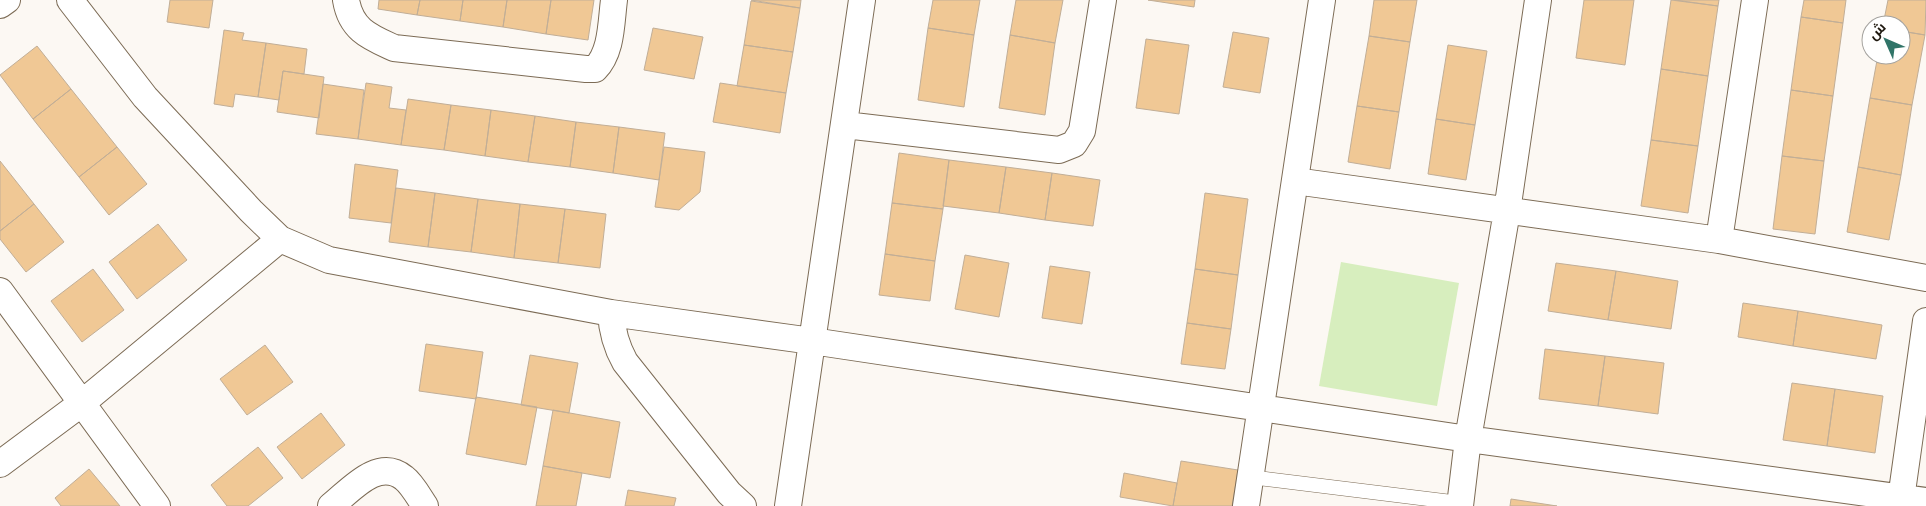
<svg xmlns="http://www.w3.org/2000/svg" width="1926" height="506" font-family="'Source Sans 3',Cairo,sans-serif">
<rect width="100%" height="100%" fill="#fcf8f3"/>
<path fill="#d7eebe" d="M 1341,262 L 1459,283 L 1437,406 L 1319,386 Z"/>
<path fill="#f0c895" stroke="#c1ae97" d="M 170,0 L 213,0 L 209,28 L 167,22 Z
M 379,0 L 420,0 L 417,15 L 378,9 Z
M 420,0 L 463,0 L 460,21 L 417,15 Z
M 463,0 L 507,0 L 503,27 L 460,21 Z
M 507,0 L 551,0 L 546,34 L 503,27 Z
M 551,0 L 594,0 L 588,40 L 546,34 Z
M 751,0 L 801,0 L 800,8 Z
M 933,0 L 980,0 L 974,35 L 928,28 Z
M 1016,0 L 1063,0 L 1055,43 L 1010,35 Z
M 1148,0 L 1195,0 L 1194,7 Z
M 1374,0 L 1417,0 L 1410,42 L 1369,36 Z
M 1584,0 L 1634,0 L 1625,65 L 1576,58 Z
M 1671,0 L 1718,6 L 1708,76 L 1661,69 Z
M 1675,0 L 1719,0 L 1718,6 Z
M 1804,0 L 1846,0 L 1843,23 L 1801,17 Z
M 1888,0 L 1926,0 L 1925,35 L 1901,31 L 1901,25 L 1883,25 Z
M 751,1 L 800,8 L 793,52 L 744,45 Z
M 1801,17 L 1843,23 L 1833,96 L 1791,90 Z
M 653,28 L 703,37 L 694,79 L 644,70 Z
M 928,28 L 974,35 L 964,107 L 918,100 Z
M 224,30 L 244,33 L 242,40 L 266,43 L 258,97 L 235,94 L 233,107 L 214,104 Z
M 1901,31 L 1925,35 L 1912,105 L 1870,98 L 1878,55 L 1901,55 Z
M 1233,32 L 1269,38 L 1260,93 L 1223,87 Z
M 1010,35 L 1055,43 L 1045,115 L 999,108 Z
M 1369,36 L 1410,42 L 1399,112 L 1357,106 Z
M 1146,39 L 1189,45 L 1179,114 L 1136,108 Z
M 266,43 L 307,49 L 304,74 L 283,71 L 279,100 L 258,97 Z
M 744,45 L 793,52 L 786,93 L 737,86 Z
M 1448,45 L 1487,51 L 1475,125 L 1436,119 Z
M 37,46 L 71,89 L 33,119 L 0,75 Z
M 1661,69 L 1708,76 L 1698,146 L 1651,140 Z
M 283,71 L 324,77 L 319,118 L 277,112 Z
M 366,83 L 392,87 L 389,108 L 406,110 L 401,145 L 358,139 Z
M 720,83 L 786,93 L 780,133 L 713,122 Z
M 323,84 L 364,90 L 358,139 L 316,134 Z
M 71,89 L 117,147 L 79,177 L 33,119 Z
M 1791,90 L 1833,96 L 1824,161 L 1782,156 Z
M 1870,98 L 1912,105 L 1901,175 L 1858,167 Z
M 408,99 L 451,105 L 444,150 L 401,145 Z
M 451,105 L 491,110 L 485,156 L 444,150 Z
M 1357,106 L 1399,112 L 1390,169 L 1348,162 Z
M 491,110 L 535,116 L 528,162 L 485,156 Z
M 535,116 L 576,122 L 570,167 L 528,162 Z
M 1436,119 L 1475,125 L 1466,180 L 1428,174 Z
M 576,122 L 619,127 L 613,173 L 570,167 Z
M 619,127 L 665,133 L 659,180 L 613,173 Z
M 1651,140 L 1698,146 L 1688,213 L 1641,206 Z
M 117,147 L 147,184 L 109,215 L 79,177 Z
M 664,147 L 705,152 L 700,192 L 679,210 L 655,207 Z
M 899,153 L 949,160 L 943,209 L 892,203 Z
M 1782,156 L 1824,161 L 1815,234 L 1773,229 Z
M 949,160 L 1006,167 L 999,213 L 943,206 Z
M 0,161 L 34,204 L 0,231 Z
M 355,164 L 398,170 L 391,223 L 349,218 Z
M 1006,167 L 1052,173 L 1045,220 L 999,213 Z
M 1858,167 L 1901,175 L 1889,240 L 1847,232 Z
M 1052,173 L 1100,180 L 1093,226 L 1045,220 Z
M 396,188 L 435,193 L 428,247 L 389,242 Z
M 435,193 L 478,199 L 471,252 L 428,247 Z
M 1205,193 L 1248,199 L 1238,275 L 1195,269 Z
M 478,199 L 520,204 L 514,258 L 471,252 Z
M 892,203 L 943,209 L 935,261 L 885,254 Z
M 34,204 L 64,242 L 26,272 L 0,239 L 0,231 Z
M 520,204 L 565,209 L 558,263 L 514,258 Z
M 565,209 L 606,214 L 600,268 L 558,263 Z
M 158,224 L 187,260 L 137,299 L 109,262 Z
M 885,254 L 935,261 L 930,301 L 879,295 Z
M 965,255 L 1009,263 L 999,317 L 955,309 Z
M 1556,263 L 1616,271 L 1608,320 L 1548,311 Z
M 1050,266 L 1090,272 L 1082,324 L 1042,318 Z
M 93,269 L 124,310 L 82,342 L 51,301 Z
M 1195,269 L 1238,275 L 1231,329 L 1187,323 Z
M 1616,271 L 1678,281 L 1671,329 L 1608,320 Z
M 1743,303 L 1798,311 L 1793,346 L 1738,337 Z
M 1798,311 L 1882,325 L 1876,359 L 1793,346 Z
M 1187,323 L 1231,329 L 1225,369 L 1181,364 Z
M 426,344 L 483,352 L 476,399 L 419,391 Z
M 265,345 L 293,382 L 247,415 L 220,379 Z
M 1545,349 L 1605,356 L 1598,406 L 1539,399 Z
M 530,355 L 578,363 L 569,413 L 521,405 Z
M 1605,356 L 1664,363 L 1658,414 L 1598,406 Z
M 1792,383 L 1835,389 L 1827,446 L 1783,440 Z
M 1835,389 L 1883,396 L 1875,453 L 1827,446 Z
M 476,397 L 537,407 L 526,465 L 466,454 Z
M 553,410 L 620,422 L 610,478 L 543,466 Z
M 321,413 L 345,445 L 302,479 L 277,447 Z
M 258,447 L 283,478 L 248,506 L 227,506 L 211,485 Z
M 1181,461 L 1238,470 L 1232,506 L 1173,506 Z
M 543,466 L 582,473 L 576,506 L 536,506 Z
M 89,469 L 120,506 L 61,506 L 55,498 Z
M 1124,473 L 1177,483 L 1173,506 L 1120,497 Z
M 628,490 L 676,498 L 674,506 L 625,506 Z
M 1511,499 L 1557,506 L 1510,506 Z"/>
<g fill="none" stroke-linecap="round" stroke-linejoin="round">
<g stroke="#7c6b55" stroke-width="15">
<path id="service" d="M 1250,477 L 1460,503"/>
</g>
<g stroke="#7c6b55" stroke-width="28">
<path id="minor" d="M 70,0 L 145,97 L 251,211 L 280,239 L 329,260 L 611,313 L 812,341 L 1468,439 L 1926,501
M 346,0 C 351,30 370,37 394,48 L 586,69 L 595,69 C 612,52 611,23 614,0
M 1755,0 L 1719,240 L 1926,278
M 0,5 L 7,0
M 845,125 L 1059,150 L 1074,144 L 1082,131 L 1103,0
M 1295,181 L 1719,240
M 0,291 L 157,506
M 611,313 C 612,332 616,346 625,362 L 729,493 L 743,506
M 0,464 L 82,403 L 280,239
M 331,506 C 351,490 378,457 404,478 C 412,484 419,497 425,506
M 788,506 L 862,0
M 1246,506 L 1322,0
M 1460,506 L 1468,439 L 1507,211 L 1538,0
M 1900,506 L 1926,321"/>
</g>
<use href="#service" stroke="#fff" stroke-width="14"/>
<use href="#minor" stroke="#fff" stroke-width="26"/>
</g>
<g transform="translate(1886 40) rotate(315)"><circle r="24" fill="#ffffff" stroke="#a5a39f"/>
<path d="M0-4L9 19L0 12L-9 19Z" fill="#307468"/>
<text y="-8" font-size="14" font-weight="bold" text-anchor="middle" fill="#1e180f">ش</text>
</g>
</svg>
